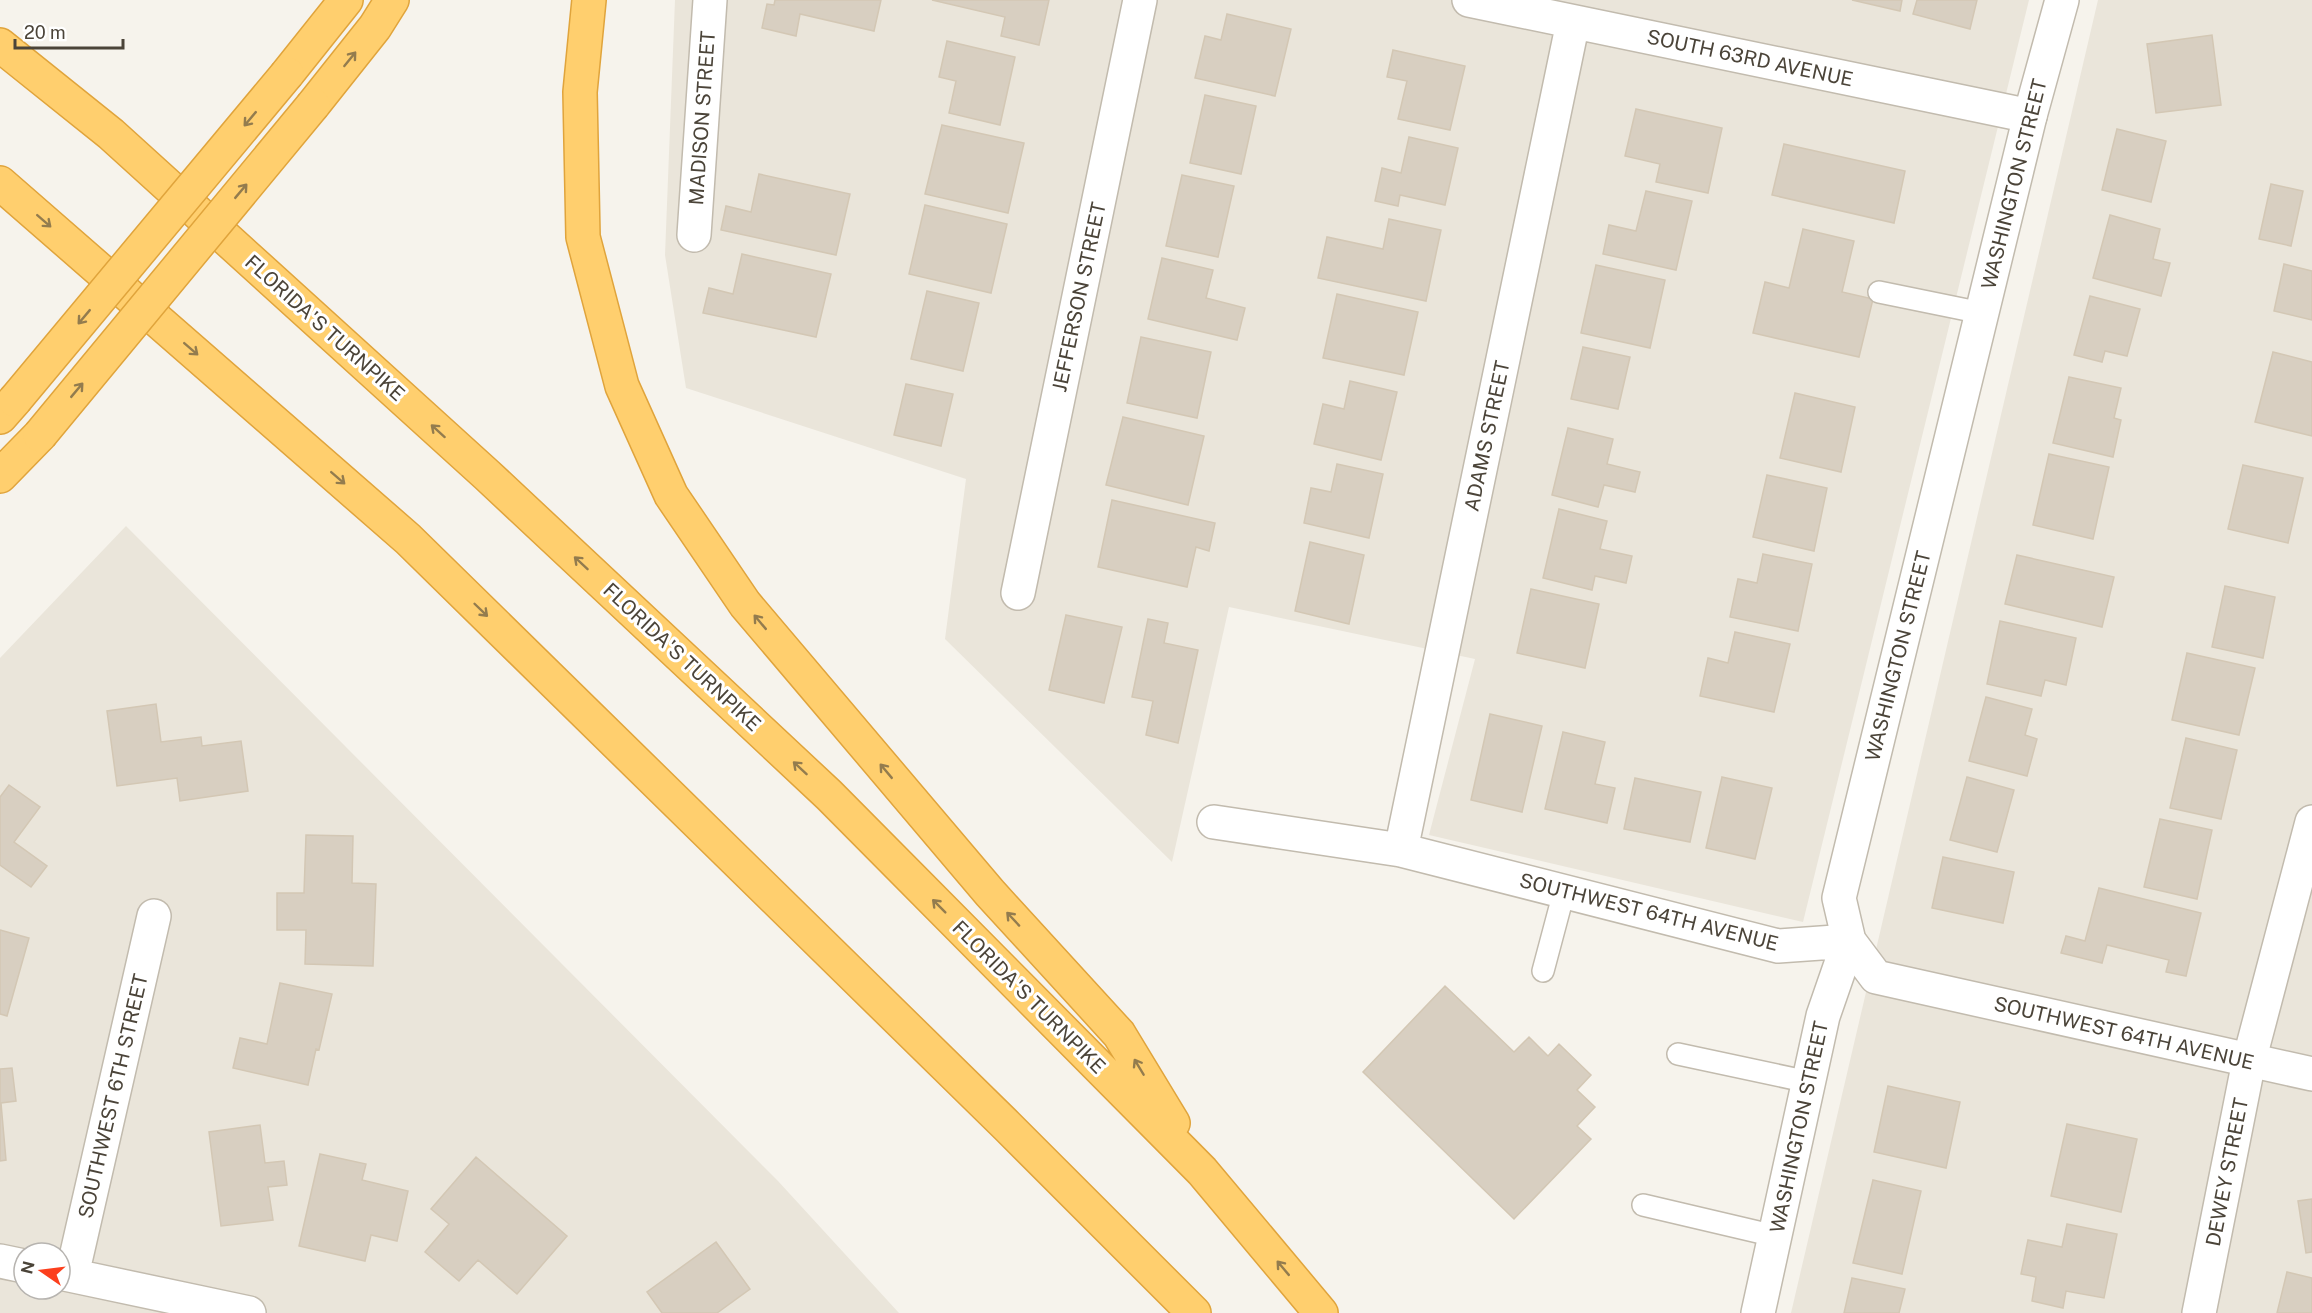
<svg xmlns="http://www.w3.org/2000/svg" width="2312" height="1313" font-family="'Public Sans',sans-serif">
<rect width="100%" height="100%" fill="#f6f3ec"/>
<path fill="#eae5da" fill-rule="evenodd" d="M 675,0 L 2029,0 L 1803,922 L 1429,835 L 1475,659 L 1229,607 L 1172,862 L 945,639 L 966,479 L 686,388 L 665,255 Z
M 2098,0 L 2312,0 L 2312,1313 L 1791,1313 Z
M 126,526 L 778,1181 L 899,1313 L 0,1313 L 0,658 ZM 24,1253 L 60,1253 L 60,1289 L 24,1289 Z"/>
<path fill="#d8cfc1" stroke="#d3c7b4" stroke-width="1.5" d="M 775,0 L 881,0 L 874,31 L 800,14 L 796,36 L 762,28 L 767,4 L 774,5 Z
M 932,0 L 1049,0 L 1039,45 L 1001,36 L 1005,17 Z
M 1852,0 L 1902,0 L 1900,11 Z
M 1917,0 L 1977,0 L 1970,29 L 1913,14 Z
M 1227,14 L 1291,29 L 1275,96 L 1195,78 L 1205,36 L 1221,40 Z
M 2212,35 L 2221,105 L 2156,113 L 2147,44 Z
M 947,41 L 1015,57 L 1000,125 L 949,113 L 956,81 L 939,77 Z
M 1393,50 L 1465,66 L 1450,130 L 1398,119 L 1407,81 L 1387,77 Z
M 1205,95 L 1256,106 L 1241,174 L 1190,163 Z
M 1636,109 L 1722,128 L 1708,193 L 1656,182 L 1660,164 L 1625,156 Z
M 942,125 L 1024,143 L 1008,213 L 925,194 Z
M 2117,129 L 2166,141 L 2151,202 L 2102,190 Z
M 1409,137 L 1458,148 L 1445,205 L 1400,195 L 1398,206 L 1375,201 L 1382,168 L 1401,173 Z
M 1784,144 L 1905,171 L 1894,223 L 1772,195 Z
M 759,174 L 850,194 L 836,255 L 721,230 L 726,206 L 751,212 Z
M 1182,175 L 1234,186 L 1218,257 L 1166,246 Z
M 2271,184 L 2303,191 L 2291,246 L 2259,239 Z
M 1646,191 L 1692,201 L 1676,270 L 1603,254 L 1609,225 L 1636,231 Z
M 925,205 L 1007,224 L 991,293 L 909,274 Z
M 2110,215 L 2160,229 L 2153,259 L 2170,263 L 2161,296 L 2093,278 Z
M 1389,219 L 1441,230 L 1426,301 L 1318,278 L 1327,237 L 1383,249 Z
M 1803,229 L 1854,241 L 1842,292 L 1873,299 L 1859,357 L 1753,333 L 1765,282 L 1789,288 Z
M 742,254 L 831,274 L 816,337 L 703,313 L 709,288 L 733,294 Z
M 1162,258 L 1213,270 L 1206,298 L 1245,308 L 1237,340 L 1148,319 Z
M 2284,264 L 2312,271 L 2312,320 L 2274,311 Z
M 1596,265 L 1665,280 L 1650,348 L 1581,333 Z
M 927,291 L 979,303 L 963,371 L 911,359 Z
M 1337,294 L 1418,312 L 1404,375 L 1323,358 Z
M 2090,296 L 2140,309 L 2127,356 L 2105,351 L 2102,362 L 2074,355 Z
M 1141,337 L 1211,352 L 1197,418 L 1127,403 Z
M 1583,347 L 1630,357 L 1618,409 L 1571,399 Z
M 2273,352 L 2312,362 L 2312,436 L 2255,422 Z
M 2069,377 L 2121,388 L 2114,418 L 2121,420 L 2113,457 L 2053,443 Z
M 1350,381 L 1397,392 L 1381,460 L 1314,444 L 1323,404 L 1344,409 Z
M 906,384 L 953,394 L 941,446 L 894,435 Z
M 1795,393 L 1855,407 L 1841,472 L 1780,458 Z
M 1123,417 L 1204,436 L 1188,505 L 1106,485 Z
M 1568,428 L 1613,439 L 1607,464 L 1640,472 L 1635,492 L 1604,485 L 1598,507 L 1552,495 Z
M 2049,454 L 2109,467 L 2093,539 L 2033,525 Z
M 1337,464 L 1383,474 L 1369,538 L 1304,523 L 1311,488 L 1331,492 Z
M 2243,465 L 2303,478 L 2288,543 L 2228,529 Z
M 1767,475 L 1827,488 L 1814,551 L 1753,537 Z
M 1112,500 L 1215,523 L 1209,551 L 1196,547 L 1187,587 L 1098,567 Z
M 1559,509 L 1607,521 L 1600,549 L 1632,556 L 1626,583 L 1595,576 L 1592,590 L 1543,578 Z
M 1310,542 L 1364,555 L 1349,624 L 1295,611 Z
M 1763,554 L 1812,564 L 1798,631 L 1730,617 L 1738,579 L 1757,583 Z
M 2017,555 L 2114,577 L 2102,627 L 2005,604 Z
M 2225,586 L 2275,597 L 2263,658 L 2212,647 Z
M 1531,589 L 1599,604 L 1585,668 L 1517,653 Z
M 1066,615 L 1122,627 L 1104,703 L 1049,690 Z
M 1148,619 L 1168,623 L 1164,643 L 1198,650 L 1178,743 L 1146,735 L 1153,701 L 1132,697 Z
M 2000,621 L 2076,638 L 2066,685 L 2045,680 L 2041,696 L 1987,684 Z
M 1735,632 L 1790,644 L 1774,712 L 1700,696 L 1708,658 L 1728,663 Z
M 2187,653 L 2255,668 L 2239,735 L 2172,720 Z
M 1986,697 L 2032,709 L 2025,735 L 2037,739 L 2027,776 L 1969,761 Z
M 156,704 L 161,742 L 201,737 L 202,746 L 241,741 L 248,791 L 180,801 L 177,778 L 117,786 L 107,711 Z
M 1490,714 L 1542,726 L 1522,812 L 1471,800 Z
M 1563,732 L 1605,742 L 1595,784 L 1615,788 L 1607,823 L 1545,809 Z
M 2186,738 L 2237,750 L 2221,819 L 2170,808 Z
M 1722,777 L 1772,788 L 1755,859 L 1706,848 Z
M 1967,777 L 2014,790 L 1997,852 L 1950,840 Z
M 1635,778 L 1701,792 L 1690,842 L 1624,829 Z
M 9,785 L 40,807 L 14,842 L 47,866 L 31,887 L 0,865 L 0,797 Z
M 2160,819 L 2212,830 L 2197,899 L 2144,887 Z
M 306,835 L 353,836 L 352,883 L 376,884 L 373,966 L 305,964 L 306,930 L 277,930 L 277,893 L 304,893 Z
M 1943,857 L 2014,872 L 2003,923 L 1932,908 Z
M 2099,888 L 2201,913 L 2186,976 L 2166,972 L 2169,960 L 2107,945 L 2102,963 L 2061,953 L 2066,936 L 2085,941 Z
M 0,930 L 29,938 L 7,1016 L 0,1014 Z
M 280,983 L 332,994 L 319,1050 L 316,1049 L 308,1085 L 233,1068 L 240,1038 L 267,1044 Z
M 1445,986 L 1514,1052 L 1529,1037 L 1548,1056 L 1559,1044 L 1591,1075 L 1577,1090 L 1595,1107 L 1577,1126 L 1591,1139 L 1514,1219 L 1363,1072 Z
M 12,1068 L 16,1101 L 1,1103 L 6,1160 L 0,1161 L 0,1069 Z
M 1888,1086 L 1960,1102 L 1946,1168 L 1874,1152 Z
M 2067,1124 L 2137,1139 L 2121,1212 L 2051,1196 Z
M 260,1125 L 265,1163 L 284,1161 L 287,1185 L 268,1187 L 273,1220 L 221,1226 L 209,1132 Z
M 320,1154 L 366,1164 L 362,1180 L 408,1191 L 397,1241 L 371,1235 L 365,1261 L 299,1246 Z
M 476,1157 L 567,1236 L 517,1294 L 478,1260 L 459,1281 L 425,1252 L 449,1224 L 431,1209 Z
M 1873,1180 L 1921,1191 L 1902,1274 L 1853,1263 Z
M 2312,1199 L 2312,1252 L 2306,1253 L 2298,1201 Z
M 2067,1224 L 2117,1234 L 2104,1298 L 2066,1291 L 2063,1308 L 2032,1301 L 2036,1277 L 2021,1274 L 2028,1240 L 2062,1247 Z
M 716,1242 L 750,1289 L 717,1313 L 662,1313 L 647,1292 Z
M 2287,1272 L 2312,1278 L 2312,1313 L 2277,1313 Z
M 1852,1278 L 1905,1289 L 1899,1313 L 1844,1313 Z"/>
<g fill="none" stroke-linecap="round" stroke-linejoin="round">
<g stroke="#c2bbae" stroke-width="24">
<path id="service" d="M 1879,292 L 1982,313
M 1543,971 L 1564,892
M 1678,1054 L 1809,1082
M 1643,1205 L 1775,1236"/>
</g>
<g stroke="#c2bbae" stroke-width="36">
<path id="minor" d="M 1469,0 L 2030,116
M 694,235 L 710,0
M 1018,593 L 1140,0
M 1214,822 L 1401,850 L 1778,946 L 1849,941 L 1823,1016 L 1758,1313
M 1401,850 L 1573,22
M 0,1261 L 24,1266
M 60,1273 L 249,1313
M 72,1275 L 154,916
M 2199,1313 L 2249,1061 L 2312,822"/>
</g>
<g stroke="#c2bbae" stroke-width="36">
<path id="tertiary" d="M 2062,0 L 2030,116 L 1839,898 L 1849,941 L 1876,977 L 2312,1074"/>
</g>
<g stroke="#e0a43c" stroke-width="36">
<path id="motorway" d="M 589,0 L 580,92 L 583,237 L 622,386 L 671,495 L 745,604 L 990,893 L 1119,1034 L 1173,1123
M 0,45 L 111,134 L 487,475 L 829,795 L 1202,1171 L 1321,1313
M 287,74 L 346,0
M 313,105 L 375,27 L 392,0
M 0,183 L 408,539 L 1007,1126 L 1194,1313
M 0,417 L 15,400
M 0,476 L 40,435"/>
</g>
<use href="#service" stroke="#fff" stroke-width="21"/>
<use href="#minor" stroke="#fff" stroke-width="33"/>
<use href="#tertiary" stroke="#fff" stroke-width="33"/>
<use href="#motorway" stroke="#ffcf6e" stroke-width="33"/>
<g stroke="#e0a43c" stroke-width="36" stroke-linecap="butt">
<path id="motorway-bridge" d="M 15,400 L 287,74
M 40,435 L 313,105"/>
</g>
<use href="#motorway-bridge" stroke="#ffcf6e" stroke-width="33"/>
</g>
<defs><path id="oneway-shaft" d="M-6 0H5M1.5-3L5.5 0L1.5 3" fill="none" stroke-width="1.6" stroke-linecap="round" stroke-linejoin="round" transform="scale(1.5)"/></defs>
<g stroke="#937c4e">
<use href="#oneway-shaft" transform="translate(350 59) rotate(-51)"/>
<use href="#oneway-shaft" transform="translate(250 119) rotate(130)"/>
<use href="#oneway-shaft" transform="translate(241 191) rotate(-50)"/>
<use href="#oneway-shaft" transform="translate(44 221) rotate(41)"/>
<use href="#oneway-shaft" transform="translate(84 317) rotate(130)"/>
<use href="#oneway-shaft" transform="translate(191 349) rotate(41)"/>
<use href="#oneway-shaft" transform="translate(77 390) rotate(-50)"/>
<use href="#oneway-shaft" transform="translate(438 431) rotate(-138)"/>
<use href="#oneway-shaft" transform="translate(338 478) rotate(41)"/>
<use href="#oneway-shaft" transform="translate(581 563) rotate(-137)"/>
<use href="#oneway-shaft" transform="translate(481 610) rotate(44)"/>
<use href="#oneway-shaft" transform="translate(760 622) rotate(-130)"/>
<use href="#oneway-shaft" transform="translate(800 768) rotate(-137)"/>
<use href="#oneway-shaft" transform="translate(886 771) rotate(-130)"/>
<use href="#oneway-shaft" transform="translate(939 906) rotate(-135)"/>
<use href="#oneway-shaft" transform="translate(1013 919) rotate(-133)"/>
<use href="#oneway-shaft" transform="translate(1139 1067) rotate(-121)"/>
<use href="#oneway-shaft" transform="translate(1283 1268) rotate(-130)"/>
</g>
<g text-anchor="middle" stroke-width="6" stroke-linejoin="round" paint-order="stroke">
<g font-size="20" fill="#4b4439" stroke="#fff">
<text transform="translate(1750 58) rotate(12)" y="7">SOUTH 63RD AVENUE</text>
<text transform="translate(702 118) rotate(-86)" y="7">MADISON STREET</text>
<text transform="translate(2014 184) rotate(-76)" y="7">WASHINGTON STREET</text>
<text transform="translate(1079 297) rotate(-78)" y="7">JEFFERSON STREET</text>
<text transform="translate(325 328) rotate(42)" y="7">FLORIDA'S TURNPIKE</text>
<text transform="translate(1487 436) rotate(-78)" y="7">ADAMS STREET</text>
<text transform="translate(1898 656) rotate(-76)" y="7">WASHINGTON STREET</text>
<text transform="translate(682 657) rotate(43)" y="7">FLORIDA'S TURNPIKE</text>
<text transform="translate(1649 912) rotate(14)" y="7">SOUTHWEST 64TH AVENUE</text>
<text transform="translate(1029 997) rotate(45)" y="7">FLORIDA'S TURNPIKE</text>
<text transform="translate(2124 1033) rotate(13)" y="7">SOUTHWEST 64TH AVENUE</text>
<text transform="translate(113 1096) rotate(-77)" y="7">SOUTHWEST 6TH STREET</text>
<text transform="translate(1799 1127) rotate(-78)" y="7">WASHINGTON STREET</text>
<text transform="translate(2227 1172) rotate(-79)" y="7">DEWEY STREET</text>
</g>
</g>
<g transform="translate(42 1271) rotate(284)"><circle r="28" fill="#ffffff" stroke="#b7b4b0" stroke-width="1.5"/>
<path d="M0-4.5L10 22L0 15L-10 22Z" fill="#fc3f1d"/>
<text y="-9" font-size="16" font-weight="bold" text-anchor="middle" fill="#4b4439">N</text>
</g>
<path d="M15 39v9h108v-9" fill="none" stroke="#4b4439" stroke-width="3"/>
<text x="24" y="39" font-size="18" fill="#4b4439" stroke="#ffffff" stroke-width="4.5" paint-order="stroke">20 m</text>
</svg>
